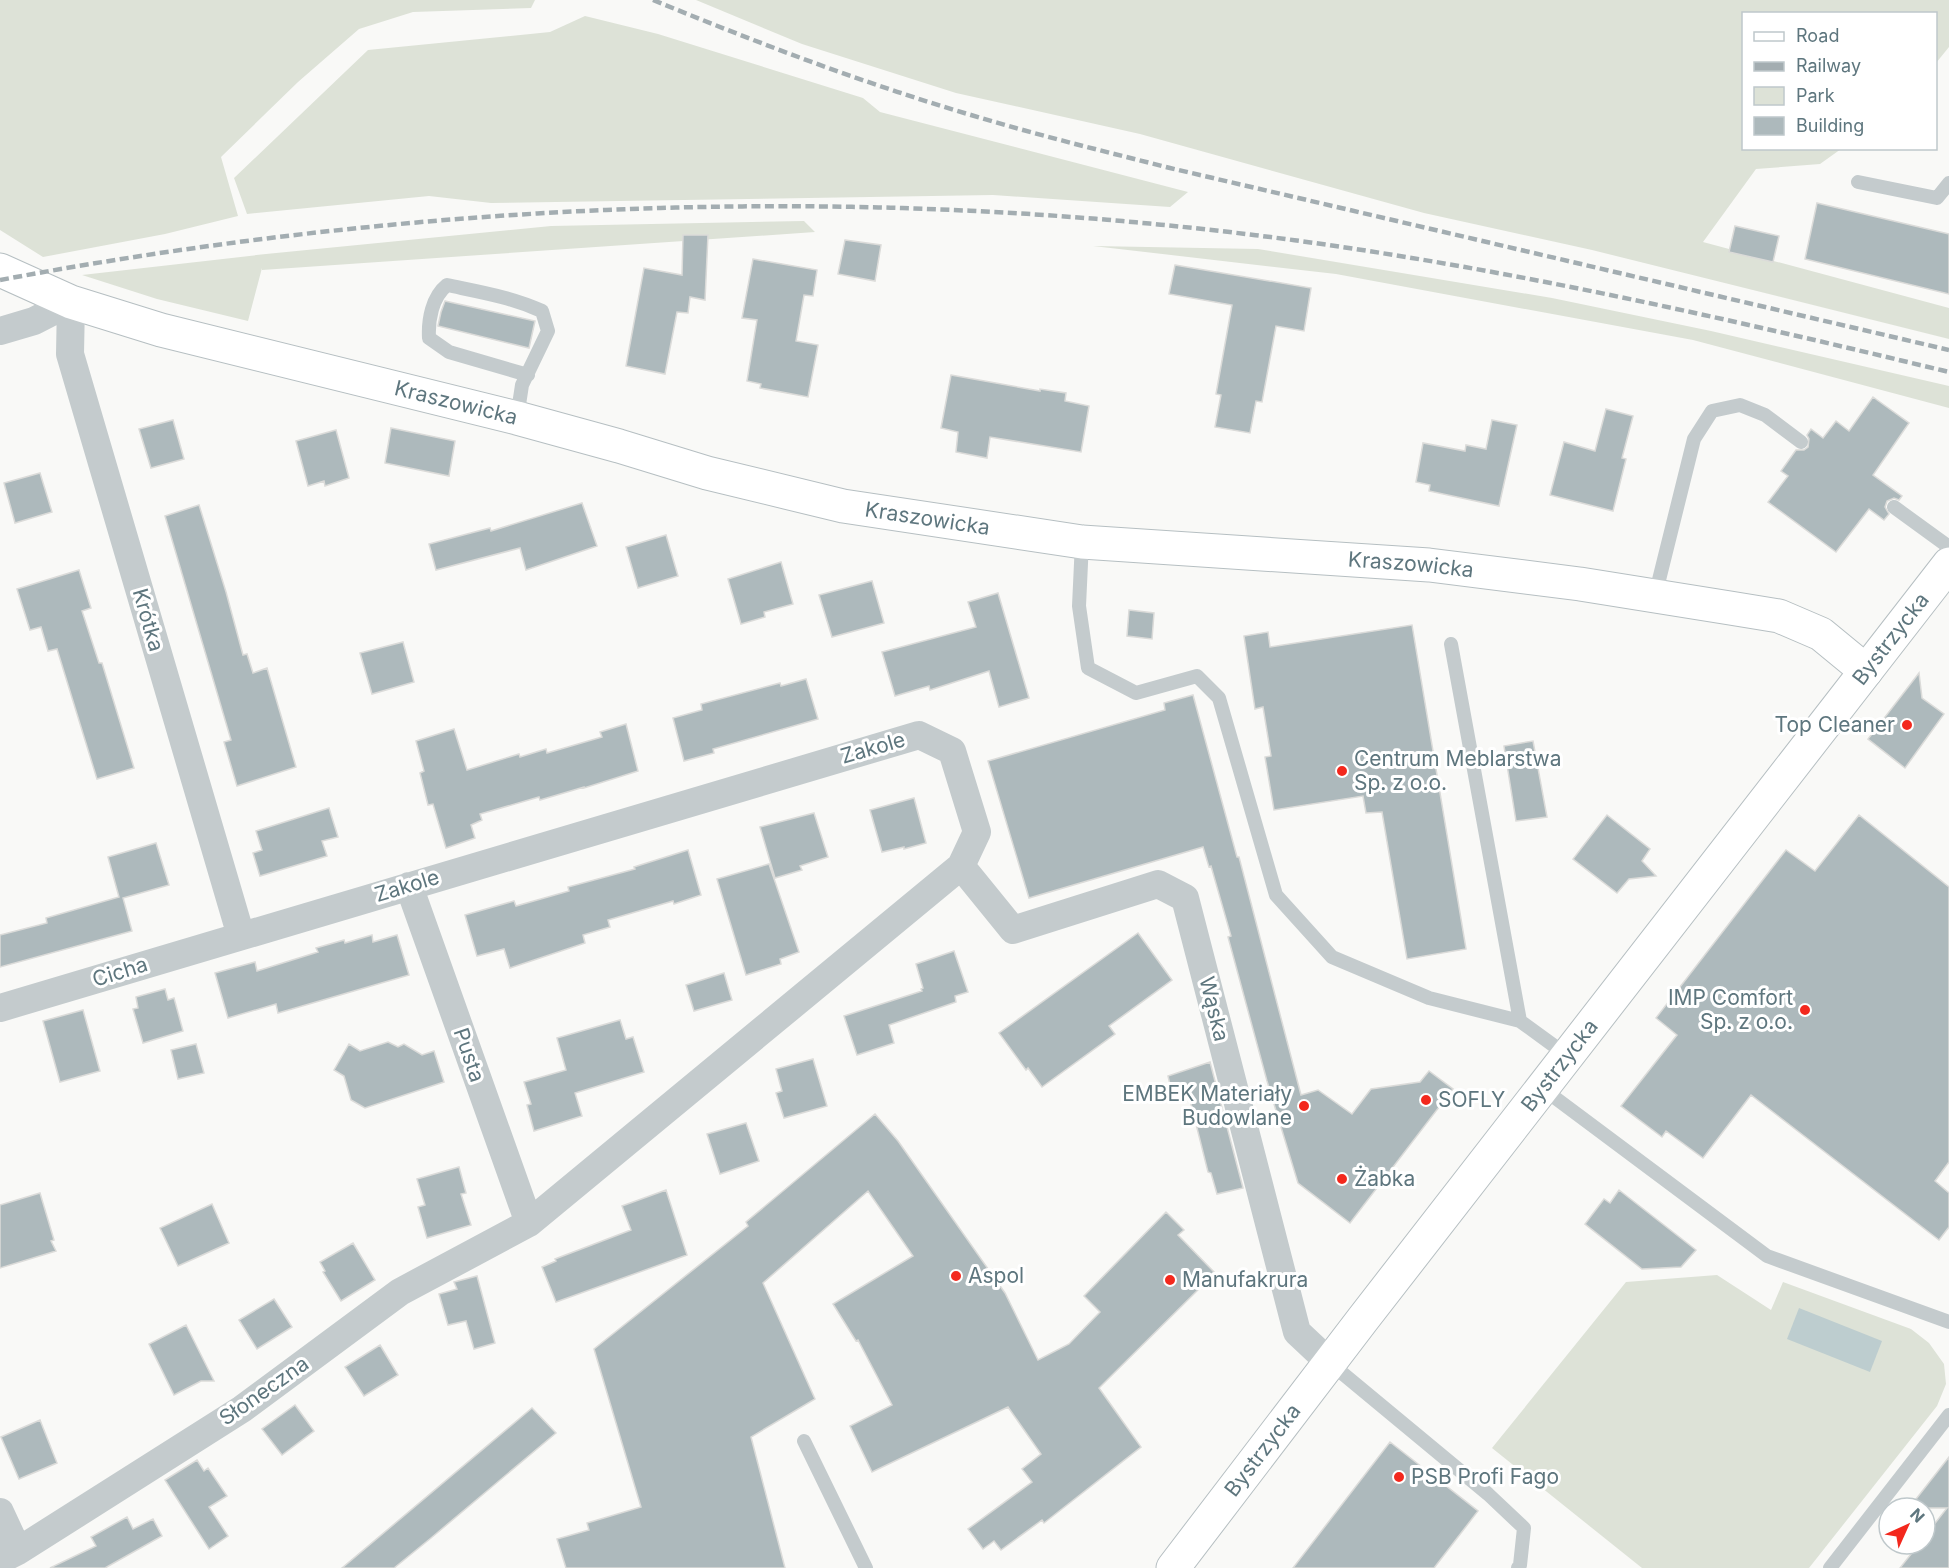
<svg xmlns="http://www.w3.org/2000/svg" width="1949" height="1568" font-family="Inter,sans-serif">
<rect width="100%" height="100%" fill="#f9f9f7"/>
<path fill="#dde2d7" d="M 0,0 L 535,0 L 531,8 L 413,12 L 359,29 L 298,82 L 221,157 L 238,216 L 165,234 L 43,257 L 0,230 Z
M 696,0 L 1949,0 L 1949,47 L 1936,63 L 1936,14 L 1744,14 L 1744,148 L 1841,149 L 1820,164 L 1756,169 L 1703,242 L 1949,308 L 1949,339 L 1592,250 L 1424,213 L 1140,134 L 956,93 L 802,44 Z
M 585,16 L 658,34 L 863,98 L 880,112 L 1188,192 L 1170,207 L 993,195 L 491,203 L 429,196 L 247,214 L 234,178 L 368,50 L 550,32 Z
M 804,221 L 815,232 L 262,270 L 262,268 L 248,321 L 157,299 L 82,275 L 266,254 L 551,226 Z
M 1093,246 L 1258,249 L 1552,298 L 1711,331 L 1949,386 L 1949,408 L 1693,340 L 1336,274 Z
M 1717,1275 L 1771,1310 L 1783,1282 L 1911,1329 L 1929,1343 L 1944,1364 L 1946,1384 L 1937,1406 L 1809,1568 L 1642,1568 L 1492,1448 L 1626,1282 Z"/>
<path fill="#bdcdcf" d="M 1799,1308 L 1882,1341 L 1870,1372 L 1787,1339 Z"/>
<path fill="#adb9bc" stroke="#dbdbd9" stroke-width="1.5" d="M 1817,203 L 1949,234 L 1949,294 L 1805,259 Z
M 1735,226 L 1779,236 L 1773,262 L 1729,252 Z
M 683,235 L 708,235 L 705,300 L 690,297 L 688,313 L 677,312 L 665,374 L 626,366 L 644,268 L 682,275 Z
M 845,240 L 881,245 L 875,281 L 838,274 Z
M 753,259 L 817,270 L 813,296 L 804,295 L 796,341 L 818,345 L 808,397 L 760,388 L 761,384 L 747,381 L 757,320 L 742,318 Z
M 1175,265 L 1311,288 L 1304,331 L 1276,326 L 1262,402 L 1256,401 L 1250,433 L 1215,427 L 1221,395 L 1216,394 L 1232,305 L 1169,294 Z
M 445,301 L 535,321 L 529,348 L 438,326 L 441,312 Z
M 951,375 L 1040,391 L 1040,389 L 1066,393 L 1065,401 L 1089,406 L 1081,452 L 990,437 L 987,458 L 956,452 L 958,432 L 941,428 Z
M 1873,397 L 1909,423 L 1873,475 L 1902,496 L 1899,500 L 1894,498 L 1887,501 L 1885,507 L 1889,514 L 1884,520 L 1869,509 L 1836,552 L 1768,502 L 1788,476 L 1781,471 L 1796,450 L 1804,450 L 1808,447 L 1809,439 L 1807,435 L 1811,429 L 1823,438 L 1836,421 L 1849,431 Z
M 1606,409 L 1633,416 L 1622,458 L 1626,459 L 1613,511 L 1550,495 L 1564,442 L 1595,451 Z
M 173,420 L 184,459 L 151,468 L 139,429 Z
M 1492,420 L 1517,425 L 1499,506 L 1429,491 L 1430,485 L 1416,482 L 1423,443 L 1465,451 L 1466,445 L 1486,449 Z
M 391,428 L 455,441 L 449,476 L 385,463 Z
M 336,430 L 349,478 L 325,486 L 324,481 L 308,486 L 296,441 Z
M 40,473 L 52,512 L 15,523 L 4,483 Z
M 582,503 L 597,546 L 526,570 L 520,548 L 436,570 L 429,544 L 490,528 L 491,531 Z
M 199,505 L 226,592 L 243,655 L 247,654 L 253,673 L 267,668 L 296,767 L 237,786 L 224,742 L 231,740 L 165,516 Z
M 666,535 L 678,576 L 638,588 L 626,547 Z
M 781,562 L 793,604 L 764,612 L 765,617 L 741,624 L 728,579 Z
M 79,570 L 91,608 L 82,611 L 99,663 L 102,663 L 134,768 L 97,779 L 57,649 L 48,651 L 41,627 L 30,630 L 17,589 Z
M 872,581 L 884,623 L 832,637 L 819,595 Z
M 998,593 L 1029,698 L 999,707 L 989,671 L 930,690 L 929,686 L 895,696 L 882,652 L 976,627 L 968,602 Z
M 1129,610 L 1154,613 L 1152,639 L 1127,636 Z
M 1412,625 L 1466,949 L 1407,959 L 1382,812 L 1366,813 L 1363,796 L 1274,810 L 1265,757 L 1271,756 L 1263,707 L 1255,709 L 1244,636 L 1268,632 L 1270,647 Z
M 403,642 L 414,682 L 372,694 L 360,653 Z
M 1919,673 L 1922,698 L 1944,714 L 1905,768 L 1868,739 Z
M 806,679 L 818,719 L 713,749 L 714,753 L 684,761 L 673,718 L 702,710 L 701,704 L 780,683 L 781,686 Z
M 1193,695 L 1237,857 L 1239,857 L 1301,1095 L 1318,1090 L 1352,1114 L 1371,1089 L 1420,1082 L 1429,1071 L 1453,1089 L 1350,1223 L 1298,1183 L 1267,1081 L 1228,937 L 1231,936 L 1211,866 L 1209,867 L 1203,847 L 1029,898 L 988,761 L 1165,710 L 1164,703 Z
M 626,724 L 638,771 L 584,788 L 584,787 L 540,800 L 539,797 L 480,814 L 482,820 L 471,825 L 475,838 L 446,848 L 433,804 L 428,805 L 420,773 L 424,771 L 416,741 L 454,729 L 467,770 L 519,754 L 520,757 L 546,749 L 547,753 L 602,737 L 600,732 Z
M 1533,741 L 1547,817 L 1516,821 L 1504,746 Z
M 914,798 L 926,843 L 904,849 L 904,847 L 882,852 L 870,810 Z
M 329,808 L 338,837 L 322,841 L 327,856 L 260,876 L 253,853 L 262,850 L 256,831 Z
M 814,813 L 828,857 L 800,866 L 802,870 L 775,878 L 760,827 Z
M 1607,815 L 1650,849 L 1642,861 L 1656,876 L 1629,879 L 1617,893 L 1573,859 Z
M 1859,815 L 1949,887 L 1949,1162 L 1935,1181 L 1949,1193 L 1949,1227 L 1939,1240 L 1751,1095 L 1703,1158 L 1666,1131 L 1662,1137 L 1621,1106 L 1677,1035 L 1656,1018 L 1786,850 L 1815,871 Z
M 156,843 L 169,885 L 123,898 L 132,931 L 0,967 L 0,935 L 47,923 L 46,918 L 119,897 L 108,857 Z
M 688,850 L 701,895 L 674,904 L 673,901 L 608,920 L 610,927 L 583,935 L 585,943 L 510,968 L 504,949 L 477,956 L 465,915 L 514,901 L 516,906 L 569,891 L 568,887 L 635,869 L 634,867 Z
M 769,864 L 799,952 L 780,959 L 781,964 L 746,975 L 717,879 Z
M 1138,933 L 1172,980 L 1109,1026 L 1115,1034 L 1042,1087 L 1028,1068 L 1026,1070 L 999,1033 Z
M 372,935 L 373,942 L 397,935 L 409,975 L 278,1013 L 276,1004 L 228,1018 L 215,973 L 255,962 L 257,971 L 318,952 L 316,948 L 344,940 L 345,943 Z
M 954,951 L 968,992 L 955,996 L 956,1002 L 889,1025 L 894,1043 L 857,1055 L 844,1016 L 922,991 L 921,989 L 923,988 L 916,964 Z
M 724,973 L 732,1000 L 694,1011 L 686,985 Z
M 165,989 L 168,1000 L 174,998 L 183,1031 L 143,1043 L 133,1009 L 138,1008 L 136,997 Z
M 83,1010 L 100,1071 L 60,1082 L 43,1021 Z
M 620,1020 L 626,1039 L 633,1037 L 644,1072 L 575,1093 L 582,1116 L 534,1131 L 527,1105 L 531,1104 L 524,1082 L 566,1070 L 557,1038 Z
M 388,1042 L 398,1047 L 404,1044 L 422,1055 L 434,1051 L 444,1082 L 365,1108 L 351,1100 L 344,1076 L 334,1070 L 349,1044 L 360,1051 Z
M 196,1044 L 204,1073 L 178,1079 L 171,1050 Z
M 813,1059 L 827,1106 L 784,1118 L 776,1093 L 782,1091 L 776,1069 Z
M 1210,1062 L 1243,1188 L 1217,1194 L 1211,1173 L 1208,1172 L 1189,1096 L 1173,1098 L 1168,1076 Z
M 875,1114 L 898,1141 L 1005,1293 L 1038,1360 L 1069,1344 L 1100,1312 L 1084,1296 L 1166,1212 L 1184,1230 L 1178,1235 L 1215,1273 L 1099,1388 L 1141,1447 L 1044,1523 L 1042,1520 L 1001,1550 L 994,1541 L 983,1549 L 968,1529 L 1032,1482 L 1022,1469 L 1041,1454 L 1008,1407 L 872,1472 L 850,1426 L 892,1405 L 858,1340 L 856,1341 L 833,1304 L 913,1256 L 868,1191 L 763,1283 L 815,1399 L 751,1437 L 785,1568 L 566,1568 L 557,1539 L 589,1530 L 587,1523 L 641,1507 L 594,1349 L 748,1226 L 746,1222 Z
M 746,1123 L 759,1161 L 720,1174 L 707,1134 Z
M 459,1167 L 466,1193 L 461,1194 L 471,1225 L 427,1238 L 418,1207 L 425,1205 L 417,1179 Z
M 666,1190 L 687,1255 L 556,1302 L 542,1267 L 556,1261 L 555,1259 L 631,1230 L 622,1206 Z
M 1619,1190 L 1696,1250 L 1681,1267 L 1642,1269 L 1585,1224 L 1604,1199 L 1610,1203 Z
M 40,1193 L 54,1240 L 51,1241 L 56,1251 L 0,1268 L 0,1205 Z
M 212,1204 L 229,1243 L 178,1266 L 160,1228 Z
M 353,1243 L 375,1280 L 341,1301 L 323,1272 L 325,1271 L 320,1262 Z
M 477,1276 L 495,1343 L 474,1349 L 466,1321 L 448,1325 L 439,1294 L 457,1289 L 454,1282 Z
M 274,1299 L 292,1327 L 257,1349 L 239,1320 Z
M 186,1325 L 214,1381 L 201,1381 L 174,1395 L 149,1344 Z
M 380,1345 L 398,1375 L 364,1396 L 345,1367 Z
M 295,1405 L 314,1431 L 282,1455 L 262,1429 Z
M 532,1408 L 556,1433 L 431,1538 L 394,1568 L 342,1568 Z
M 40,1420 L 57,1463 L 19,1479 L 1,1437 Z
M 1390,1442 L 1478,1511 L 1434,1568 L 1293,1568 Z
M 1949,1457 L 1949,1568 L 1900,1568 L 1919,1544 L 1925,1544 L 1925,1536 L 1947,1508 L 1909,1508 Z
M 197,1460 L 204,1471 L 208,1468 L 227,1496 L 209,1507 L 228,1536 L 209,1549 L 165,1480 Z
M 127,1517 L 133,1529 L 153,1519 L 162,1536 L 105,1568 L 50,1568 L 96,1546 L 91,1537 Z"/>
<g fill="none" stroke-linecap="round" stroke-linejoin="round">
<g stroke="#b6bfc2" stroke-width="35">
<g id="secondary">
<path id="s1" d="M 0,270 L 71,302 L 161,330 L 517,418 L 619,446 L 707,473 L 843,506 L 1082,542 L 1429,565 L 1580,584 L 1730,608 L 1779,616 L 1821,634 L 1866,671"/>
<path id="s2" d="M 1173,1568 L 1363,1319 L 1949,564"/>
</g>
</g>
<path stroke="#c4cbcd" stroke-width="14" d="M 1858,182 L 1937,198 L 1949,183
M 517,418 L 522,385 L 548,331 L 542,311 C 511,297 480,292 447,285 C 432,297 428,320 429,338 L 449,352 L 528,375
M 1894,507 L 1949,547
M 1082,542 L 1079,606 L 1088,668 L 1136,693 L 1197,676 L 1219,698 L 1276,895 L 1332,957 L 1429,998 L 1520,1021 L 1568,1056
M 1655,596 L 1694,439 L 1712,411 L 1740,405 L 1765,415 L 1801,442
M 1451,644 L 1520,1021
M 1542,1088 L 1767,1256 L 1949,1322
M 1330,1363 L 1488,1494 L 1524,1528 L 1520,1565 L 1518,1568
M 804,1441 L 866,1568
M 1830,1568 L 1949,1415"/>
<path stroke="#c4cbcd" stroke-width="28" d="M 0,331 L 34,321 L 71,302 L 70,354 L 241,936
M 961,866 L 1013,930 L 1158,884 L 1185,898 L 1297,1332 L 1330,1363
M 409,886 L 529,1223
M 0,1008 L 919,735 L 952,751 L 977,832 L 961,866 L 529,1223 L 400,1292 L 242,1409 L 18,1551 L 0,1560
M 0,1512 L 18,1551"/>
<use href="#secondary" stroke="#fff" stroke-width="33"/>
<path stroke="#a3adb1" stroke-width="4.5" stroke-dasharray="9 4.5" stroke-linecap="butt" d="M 653,0 C 758,43 863,83 971,115 C 1037,135 1103,151 1170,168 L 1949,350
M 0,280 C 427,200 868,182 1300,241 C 1519,271 1734,320 1949,372"/>
</g>
<g fill="#f3281d" stroke="#fff" stroke-width="2">
<circle cx="1907" cy="725" r="6"/>
<circle cx="1342" cy="771" r="6"/>
<circle cx="1805" cy="1010" r="6"/>
<circle cx="1426" cy="1100" r="6"/>
<circle cx="1304" cy="1106" r="6"/>
<circle cx="1342" cy="1179" r="6"/>
<circle cx="956" cy="1276" r="6"/>
<circle cx="1170" cy="1280" r="6"/>
<circle cx="1399" cy="1477" r="6"/>
</g>
<g text-anchor="middle" stroke-width="6" stroke-linejoin="round" paint-order="stroke">
<g font-size="21" fill="#5e767e" stroke="#fff">
<text dy="7" stroke="none"><textPath href="#s1" startOffset="476">Kraszowicka</textPath></text>
<text dy="7" stroke="none"><textPath href="#s1" startOffset="962">Kraszowicka</textPath></text>
<text dy="7" stroke="none"><textPath href="#s1" startOffset="1448">Kraszowicka</textPath></text>
<text transform="translate(148 620) rotate(74)" y="7">Krótka</text>
<text dy="7" stroke="none"><textPath href="#s2" startOffset="1174">Bystrzycka</textPath></text>
<text transform="translate(873 748) rotate(-16)" y="7">Zakole</text>
<text transform="translate(407 886) rotate(-17)" y="7">Zakole</text>
<text transform="translate(120 972) rotate(-17)" y="7">Cicha</text>
<text transform="translate(1214 1009) rotate(76)" y="7">Wąska</text>
<text transform="translate(469 1055) rotate(71)" y="7">Pusta</text>
<text dy="7" stroke="none"><textPath href="#s2" startOffset="634">Bystrzycka</textPath></text>
<text transform="translate(264 1391) rotate(-35)" y="7">Słoneczna</text>
<text dy="7" stroke="none"><textPath href="#s2" startOffset="148">Bystrzycka</textPath></text>
</g>
<g font-size="21" fill="#5e767e" stroke="#fff" text-anchor="start">
<text x="1895" y="732" text-anchor="end">Top Cleaner</text>
<text x="1354" y="766">Centrum Meblarstwa<tspan x="1354" dy="24">Sp. z o.o.</tspan></text>
<text x="1793" y="1005" text-anchor="end">IMP Comfort<tspan x="1793" dy="24">Sp. z o.o.</tspan></text>
<text x="1292" y="1101" text-anchor="end">EMBEK Materiały<tspan x="1292" dy="24">Budowlane</tspan></text>
<text x="1438" y="1107">SOFLY</text>
<text x="1354" y="1186">Żabka</text>
<text x="968" y="1283">Aspol</text>
<text x="1182" y="1287">Manufakrura</text>
<text x="1411" y="1484">PSB Profi Fago</text>
</g>
</g>
<rect x="1742" y="12" width="195" height="138" fill="#ffffff" stroke="#bfc8cb" stroke-width="1.5"/>
<rect x="1754" y="32" width="30" height="9" fill="#ffffff" stroke="#bfc8cb" stroke-width="1.5"/>
<text x="1796" y="42" font-size="18" fill="#5e767e">Road</text>
<rect x="1754" y="62" width="30" height="9" fill="#a3adb1" stroke="#bfc8cb" stroke-width="1.5"/>
<text x="1796" y="72" font-size="18" fill="#5e767e">Railway</text>
<rect x="1754" y="87" width="30" height="18" fill="#dde2d7" stroke="#bfc8cb" stroke-width="1.5"/>
<text x="1796" y="102" font-size="18" fill="#5e767e">Park</text>
<rect x="1754" y="117" width="30" height="18" fill="#adb9bc" stroke="#bfc8cb" stroke-width="1.5"/>
<text x="1796" y="132" font-size="18" fill="#5e767e">Building</text>
<g transform="translate(1907 1526) rotate(45)"><circle r="28" fill="#ffffff" stroke="#bfc8cb" stroke-width="1.5"/>
<path d="M0-4.5L10 22L0 15L-10 22Z" fill="#f3281d"/>
<text y="-9" font-size="16" font-weight="bold" text-anchor="middle" fill="#5e767e">N</text>
</g>
</svg>
